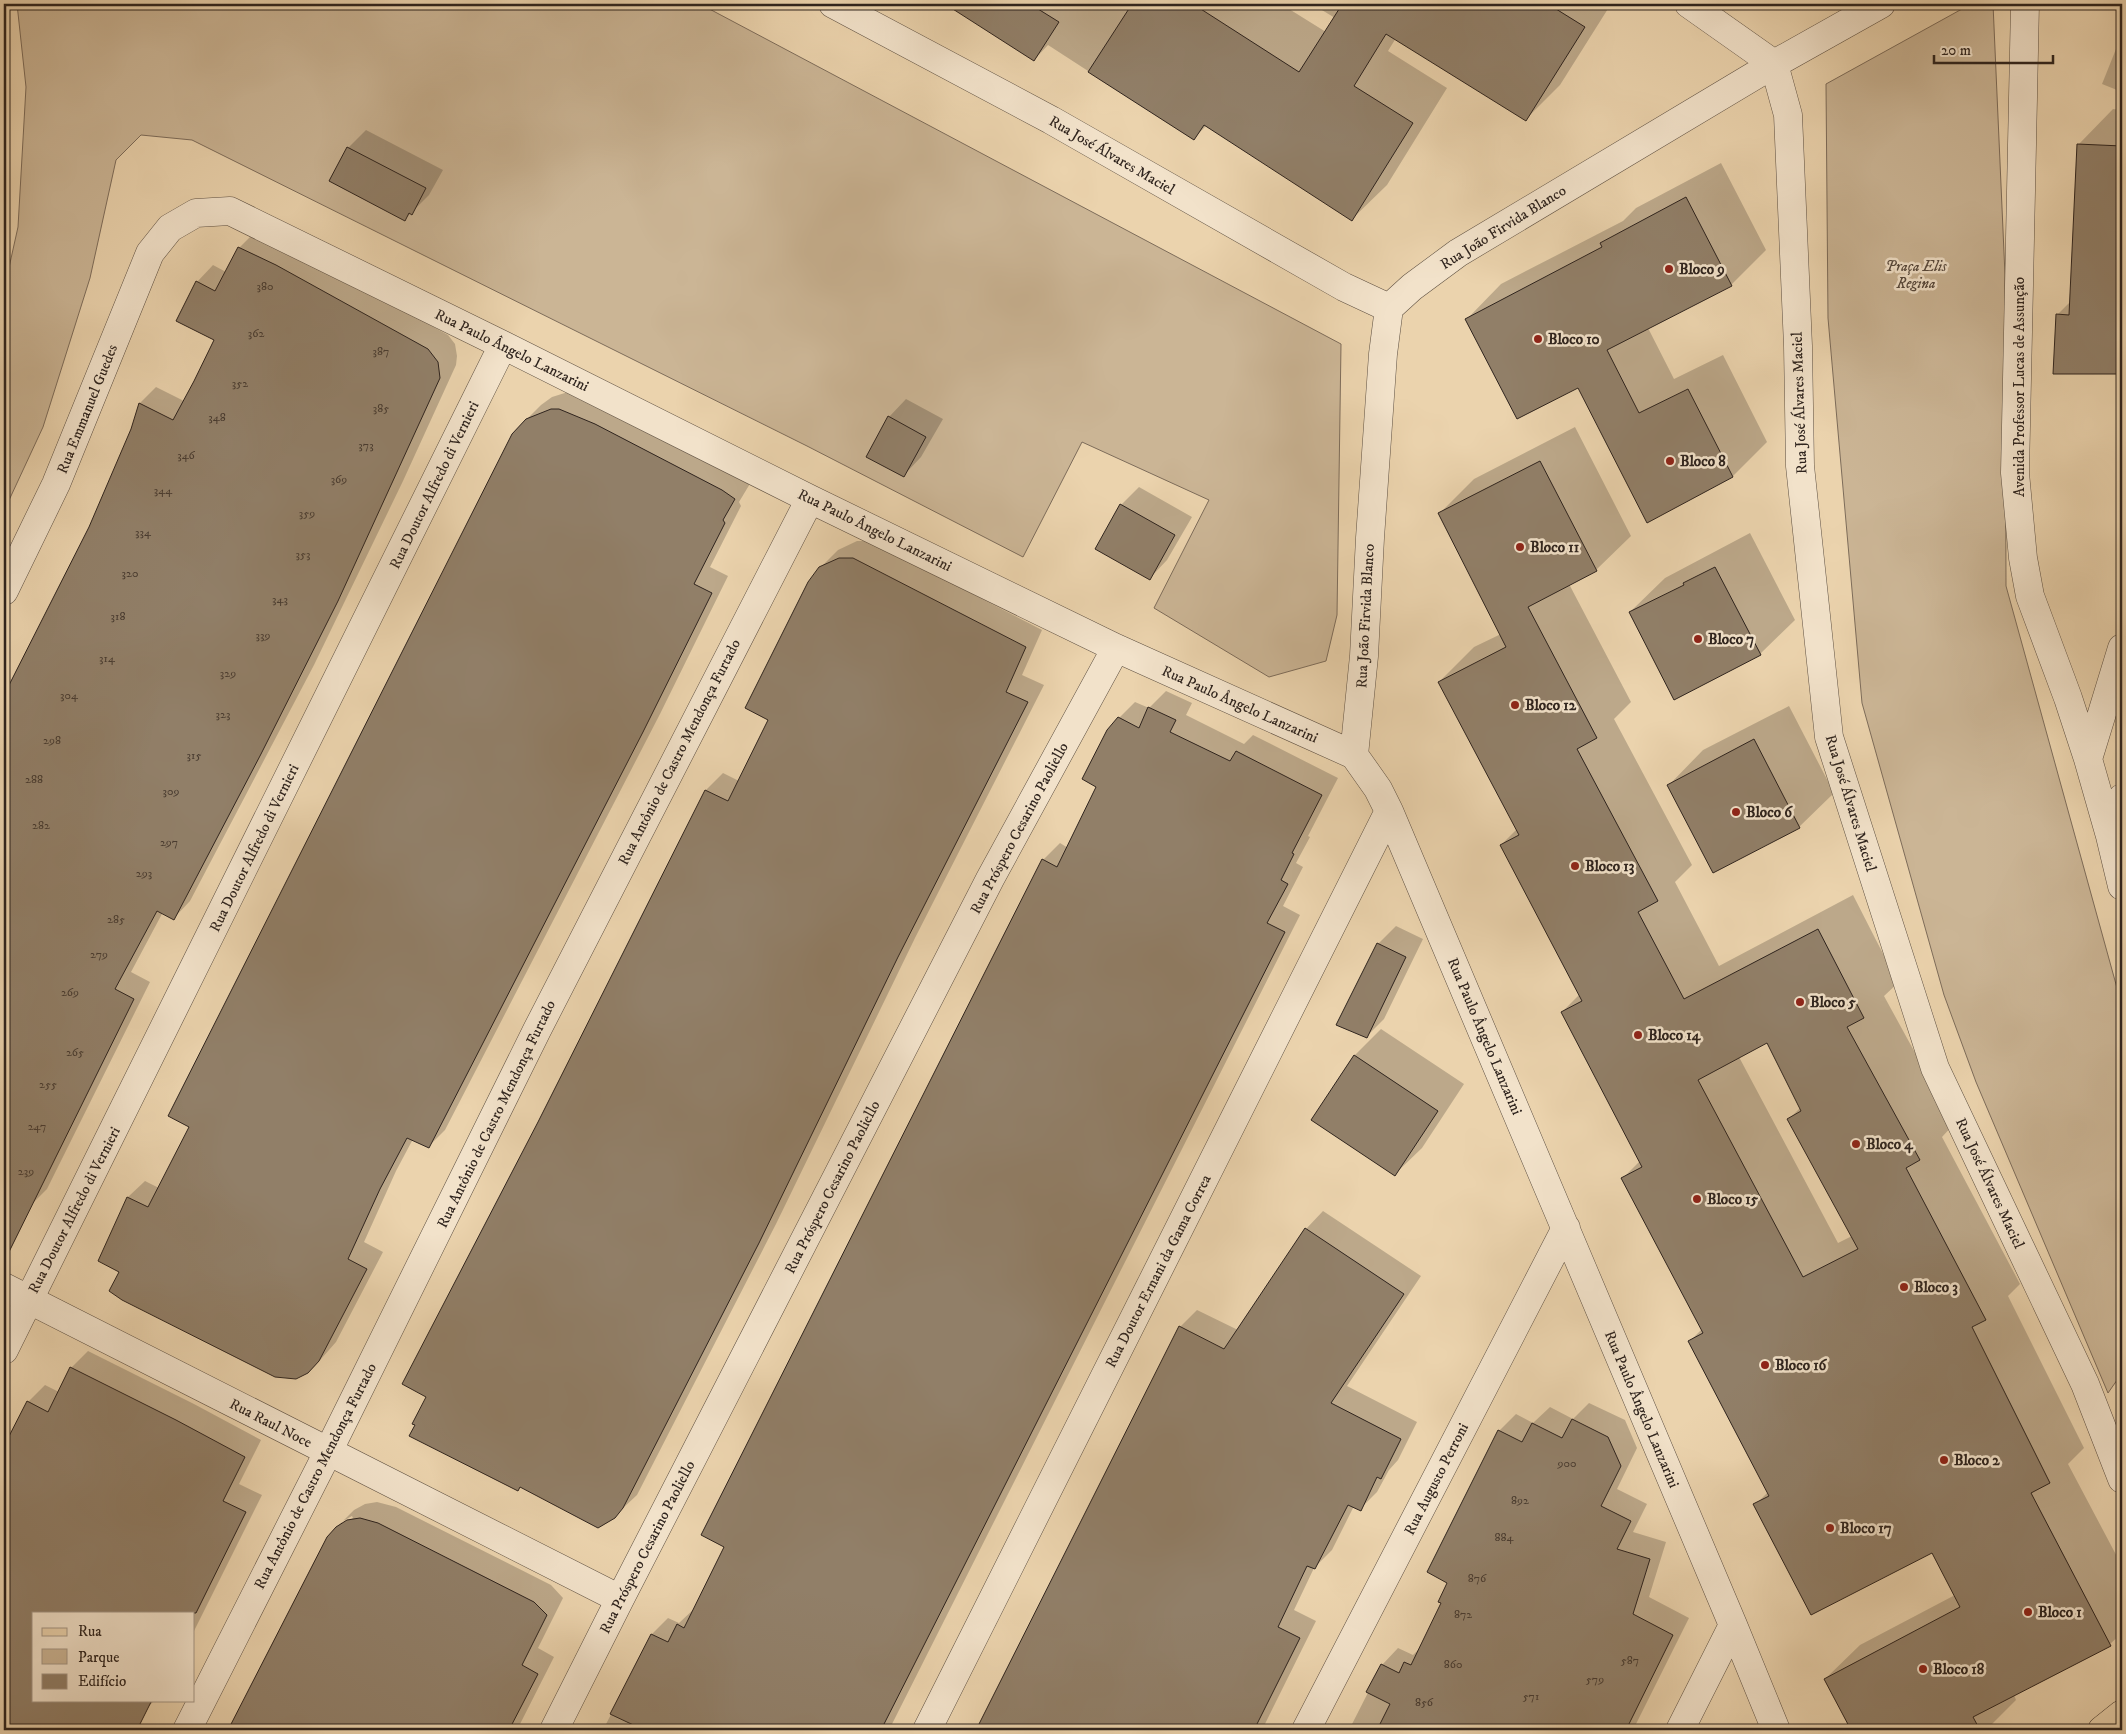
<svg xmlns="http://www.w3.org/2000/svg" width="2126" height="1734" font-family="'IM FELL DW Pica',serif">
<rect width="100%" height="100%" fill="#ebd3ad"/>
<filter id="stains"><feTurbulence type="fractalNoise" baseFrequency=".004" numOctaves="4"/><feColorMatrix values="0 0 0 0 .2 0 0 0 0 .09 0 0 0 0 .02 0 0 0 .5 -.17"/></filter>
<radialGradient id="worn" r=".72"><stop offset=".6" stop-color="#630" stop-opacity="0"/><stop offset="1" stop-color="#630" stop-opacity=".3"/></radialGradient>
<path fill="#cbb595" stroke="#7d6c5a" d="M 17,4 L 700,4 L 1341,344 L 1337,615 L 1326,661 L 1269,677 L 1154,608 L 1209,500 L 1082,442 L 1023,557 L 807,446 L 192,140 L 141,135 L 116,160 L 90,278 L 43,427 L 4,511 L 4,290 L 18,227 L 26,87 Z
M 1971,4 L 1993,4 L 2005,275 L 2006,586 L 2122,1006 L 2122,1373 L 2108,1393 L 1976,1082 L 1944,995 L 1862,703 L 1828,318 L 1826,84 Z"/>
<path fill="#0003" fill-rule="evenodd" d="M 948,4 L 1281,4 L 1326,32 L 1335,18 L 1312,4 L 1611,4 L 1560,85 L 1525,120 L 1396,38 L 1388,51 L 1447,88 L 1387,185 L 1352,219 L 1207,125 L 1193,139 L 1048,45 L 1034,60 Z
M 2122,34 L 2122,92 L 2102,84 Z
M 2113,109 L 2122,110 L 2122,373 L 2054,373 L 2057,315 L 2071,301 L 2079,144 Z
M 366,130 L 443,170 L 429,195 L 405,219 L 348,148 Z
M 1721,163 L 1766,250 L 1731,285 L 1648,328 L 1674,379 L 1723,355 L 1767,442 L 1733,476 L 1467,319 L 1501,284 L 1623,221 L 1636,208 Z
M 256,231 L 293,249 L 448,335 L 455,344 L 457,356 L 456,365 L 403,481 L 314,665 L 190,901 L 174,918 L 163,912 L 131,972 L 150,982 L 47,1189 L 19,1217 L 4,1224 L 4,700 L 71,568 L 126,446 L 140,403 L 156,387 L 184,401 L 215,340 L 197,282 L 213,265 L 226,272 L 239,248 Z
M 568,392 L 751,482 L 739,502 L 741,506 L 710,567 L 728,576 L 660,714 L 445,1130 L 428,1147 L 413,1139 L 396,1171 L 364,1242 L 383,1252 L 336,1342 L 314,1367 L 304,1374 L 296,1378 L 275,1376 L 121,1272 L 100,1261 L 128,1197 L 145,1181 L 159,1188 L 191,1126 L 524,422 L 541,405 L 552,397 Z
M 906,399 L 943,419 L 921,457 L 904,475 L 889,417 Z
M 1575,427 L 1631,536 L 1596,570 L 1569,584 L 1631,702 L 1614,719 L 1692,865 L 1675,882 L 1719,966 L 1853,895 L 1898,983 L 1884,996 L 1954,1124 L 1942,1137 L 2020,1284 L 2008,1296 L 2084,1448 L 2068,1464 L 2122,1566 L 2122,1633 L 2110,1644 L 2014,1695 L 2016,1700 L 1986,1730 L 1852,1730 L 1825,1679 L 1860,1645 L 1955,1595 L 1933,1552 L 1755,1505 L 1768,1492 L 1689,1342 L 1702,1329 L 1623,1178 L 1640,1161 L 1562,1012 L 1580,994 L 1501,845 L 1517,829 L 1439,682 L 1474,647 L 1501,634 L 1439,514 L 1474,479 ZM 1767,1041 L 1801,1107 L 1789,1119 L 1852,1236 L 1838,1243 L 1739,1057 Z
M 1139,487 L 1192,517 L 1167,560 L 1150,578 L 1121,505 Z
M 1750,533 L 1795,620 L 1760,654 L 1630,612 L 1665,578 Z
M 857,541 L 870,541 L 1042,630 L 1022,675 L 1044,685 L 915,938 L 776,1224 L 637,1495 L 607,1523 L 598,1527 L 521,1486 L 517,1490 L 428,1396 L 539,1122 L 706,790 L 723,773 L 739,781 L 770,719 L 820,568 L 838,550 Z
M 1166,691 L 1192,703 L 1186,715 L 1244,744 L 1253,735 L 1338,778 L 1308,836 L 1310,837 L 1296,863 L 1303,867 L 1283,906 L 1300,915 L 889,1730 L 603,1730 L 652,1634 L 668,1618 L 679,1623 L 695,1608 L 726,1546 L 1043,860 L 1060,843 L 1068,848 L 1098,786 L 1119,718 L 1135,702 L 1149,708 Z
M 1789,706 L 1834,793 L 1799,827 L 1669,785 L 1703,750 Z
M 1396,926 L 1423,939 L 1384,1019 L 1366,1037 L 1378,944 Z
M 1381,1029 L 1464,1084 L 1422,1148 L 1395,1174 L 1354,1056 Z
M 1323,1211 L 1421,1276 L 1347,1386 L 1417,1422 L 1398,1460 L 1389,1470 L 1377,1492 L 1360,1509 L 1354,1506 L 1332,1550 L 1314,1568 L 1294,1610 L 1316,1621 L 1262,1730 L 978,1730 L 1180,1327 L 1197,1310 L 1238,1330 L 1306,1229 Z
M 88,1351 L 194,1404 L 261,1440 L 239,1484 L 262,1495 L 194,1631 L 194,1613 L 34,1613 L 34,1700 L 155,1700 L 146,1709 L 129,1701 L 114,1730 L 4,1730 L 4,1449 L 28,1402 L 45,1385 L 59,1392 L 71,1368 Z
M 1589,1403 L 1625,1420 L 1637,1448 L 1617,1489 L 1647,1504 L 1633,1532 L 1666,1542 L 1649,1597 L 1689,1618 L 1633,1730 L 1349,1730 L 1382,1665 L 1398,1648 L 1413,1655 L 1421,1647 L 1442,1603 L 1499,1431 L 1516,1414 L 1533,1423 L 1550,1407 L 1573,1419 Z
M 377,1502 L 396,1507 L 551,1585 L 563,1598 L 538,1648 L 554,1657 L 517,1730 L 230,1730 L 328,1538 L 342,1522 L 342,1525 L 353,1518 L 352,1516 L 343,1521 L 354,1510 L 365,1504 Z"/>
<path fill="#917f68" stroke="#2f241e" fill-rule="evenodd" d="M 945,4 L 1030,4 L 1059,22 L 1034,61 Z
M 1132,4 L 1193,4 L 1299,72 L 1341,6 L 1338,4 L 1548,4 L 1585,27 L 1526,121 L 1386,34 L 1354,86 L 1413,123 L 1352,221 L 1204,125 L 1194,140 L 1088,72 Z
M 2077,144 L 2122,146 L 2122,374 L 2053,374 L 2056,314 L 2069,315 Z
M 347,147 L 426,188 L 412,215 L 409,213 L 405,221 L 329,181 Z
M 1686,197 L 1732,286 L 1607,350 L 1639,413 L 1688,389 L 1733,477 L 1647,523 L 1578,388 L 1517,419 L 1465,319 L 1602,247 L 1600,243 Z
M 238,247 L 276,265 L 428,349 L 438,362 L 440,378 L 338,601 L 261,754 L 174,920 L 157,911 L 115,989 L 134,999 L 4,1262 L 4,695 L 89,527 L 131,429 L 139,403 L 173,420 L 194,381 L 214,340 L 176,321 L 196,281 L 215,291 Z
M 551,409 L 559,409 L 595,424 L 722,490 L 735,499 L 723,520 L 725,523 L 694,584 L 712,593 L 643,732 L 429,1148 L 407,1138 L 380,1189 L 348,1259 L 367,1269 L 319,1361 L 308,1373 L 296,1379 L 275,1377 L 122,1300 L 109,1291 L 119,1272 L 98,1261 L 127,1197 L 148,1207 L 189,1127 L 168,1116 L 512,434 L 526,419 Z
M 888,416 L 926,437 L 904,477 L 866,457 Z
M 1540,461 L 1597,571 L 1528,607 L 1597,738 L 1577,749 L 1658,901 L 1638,912 L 1684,999 L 1818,929 L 1864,1018 L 1847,1027 L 1920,1160 L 1906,1168 L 1986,1320 L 1972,1327 L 2050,1483 L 2031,1493 L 2111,1646 L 1973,1717 L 1980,1730 L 1851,1730 L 1824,1679 L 1960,1607 L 1932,1553 L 1811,1615 L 1753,1504 L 1769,1496 L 1688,1341 L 1703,1333 L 1621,1178 L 1642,1167 L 1561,1012 L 1582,1001 L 1500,845 L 1519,835 L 1438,682 L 1506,647 L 1438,513 ZM 1767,1043 L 1801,1111 L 1787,1119 L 1858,1249 L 1803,1277 L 1698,1080 Z
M 1120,504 L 1175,535 L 1150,580 L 1095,549 Z
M 839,558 L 853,558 L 1026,647 L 1006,692 L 1028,702 L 898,957 L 759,1243 L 623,1508 L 615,1518 L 598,1528 L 520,1487 L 518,1491 L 409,1436 L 415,1425 L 412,1424 L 426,1397 L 402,1384 L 538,1122 L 705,790 L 728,801 L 768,720 L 745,708 L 808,582 L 819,567 Z
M 1715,567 L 1761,655 L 1674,700 L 1629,612 L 1684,585 L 1683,583 Z
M 1148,707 L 1176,720 L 1170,732 L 1230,761 L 1236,751 L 1322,795 L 1292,853 L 1294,854 L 1281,880 L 1288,884 L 1267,923 L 1285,932 L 881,1730 L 644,1730 L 610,1714 L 651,1634 L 668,1642 L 677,1624 L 684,1628 L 724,1547 L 701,1535 L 1042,859 L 1057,867 L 1096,787 L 1082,779 L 1107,730 L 1118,717 L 1139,728 Z
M 1754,739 L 1800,828 L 1713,873 L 1667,785 Z
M 1377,943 L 1406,957 L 1367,1038 L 1336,1025 Z
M 1354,1055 L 1438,1111 L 1395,1176 L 1311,1120 Z
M 1305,1228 L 1404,1294 L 1331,1403 L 1401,1439 L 1381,1479 L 1377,1477 L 1361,1511 L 1348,1505 L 1315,1569 L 1307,1566 L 1278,1627 L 1300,1638 L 1254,1730 L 976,1730 L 1179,1326 L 1224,1349 Z
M 70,1367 L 176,1420 L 245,1457 L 223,1501 L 246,1512 L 196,1613 L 34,1613 L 34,1700 L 152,1700 L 137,1730 L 4,1730 L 4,1446 L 27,1401 L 48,1412 Z
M 1572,1419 L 1608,1437 L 1621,1466 L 1601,1506 L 1631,1521 L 1617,1549 L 1650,1559 L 1633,1614 L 1673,1635 L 1626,1730 L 1377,1730 L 1390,1704 L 1366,1692 L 1381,1664 L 1399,1673 L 1404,1662 L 1411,1665 L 1441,1603 L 1438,1602 L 1447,1583 L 1427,1572 L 1498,1430 L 1522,1442 L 1532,1423 L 1562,1438 Z
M 360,1518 L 378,1523 L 534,1602 L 547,1615 L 522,1665 L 538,1674 L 509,1730 L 228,1730 L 327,1537 L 336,1527 L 347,1520 Z"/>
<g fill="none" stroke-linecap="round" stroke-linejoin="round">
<g stroke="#5e5042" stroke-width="29">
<path id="minor" d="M 833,4 L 1051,120 L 1344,287 L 1389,308
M 1689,4 L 1774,64 L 1788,115 L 1798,346 L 1800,466 L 1829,737 L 1935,1068 L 2085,1384 L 2122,1479
M 2025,4 L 2015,473 L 2023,558 L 2030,596 L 2068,698 L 2088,759 L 2110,836 L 2122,886
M 4,591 L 56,484 L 150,253 L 170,228 L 196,213 L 230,211 L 503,345 L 810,499 L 1116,648 L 1354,755 L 1378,789 L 1389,811 L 1733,1625 L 1776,1730
M 1354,755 L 1364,656 L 1370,538 L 1383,354 L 1389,308 L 1412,287 L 1458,253 L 1774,64 L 1881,4
M 2088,759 L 2122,648
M 2110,836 L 2122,798
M 4,1287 L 620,1599
M 4,1350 L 503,345
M 187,1730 L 328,1452 L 537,1030 L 810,499
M 554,1730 L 620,1599 L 990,879 L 1116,648
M 927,1730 L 1389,811
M 1306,1730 L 1566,1228
M 1680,1730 L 1733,1625"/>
</g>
<g stroke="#2f241e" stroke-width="29">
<path id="primary" d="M 2102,1730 L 2122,1714"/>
</g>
<use href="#minor" stroke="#f2e2ca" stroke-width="28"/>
<use href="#primary" stroke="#ebd3ad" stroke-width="28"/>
</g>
<g fill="#8f2418" stroke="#f2e2ca" stroke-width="2">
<circle cx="1669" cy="269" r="5"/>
<circle cx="1538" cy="339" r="5"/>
<circle cx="1670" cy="461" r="5"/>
<circle cx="1520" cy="547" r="5"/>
<circle cx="1698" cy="639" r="5"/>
<circle cx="1515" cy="705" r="5"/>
<circle cx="1736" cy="812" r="5"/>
<circle cx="1575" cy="866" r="5"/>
<circle cx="1800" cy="1002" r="5"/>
<circle cx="1638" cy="1035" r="5"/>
<circle cx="1856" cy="1144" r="5"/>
<circle cx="1697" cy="1199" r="5"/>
<circle cx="1904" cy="1287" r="5"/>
<circle cx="1765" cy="1365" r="5"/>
<circle cx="1944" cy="1460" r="5"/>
<circle cx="1830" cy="1528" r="5"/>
<circle cx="2028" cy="1612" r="5"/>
<circle cx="1923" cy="1669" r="5"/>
</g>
<g text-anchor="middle" stroke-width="5" stroke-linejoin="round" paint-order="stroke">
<g font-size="12" fill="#483b30">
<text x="265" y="290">380</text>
<text x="256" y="337">362</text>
<text x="381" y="355">387</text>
<text x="240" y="387">352</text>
<text x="381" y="412">385</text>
<text x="217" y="421">348</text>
<text x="366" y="449">373</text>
<text x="186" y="459">346</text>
<text x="339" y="483">369</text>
<text x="163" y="494">344</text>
<text x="307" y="517">359</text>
<text x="143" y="536">334</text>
<text x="303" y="558">353</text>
<text x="130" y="577">320</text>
<text x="280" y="603">343</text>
<text x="118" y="620">318</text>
<text x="263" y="639">339</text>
<text x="107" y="662">314</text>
<text x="228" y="677">329</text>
<text x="69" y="699">304</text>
<text x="223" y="718">323</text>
<text x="52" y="744">298</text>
<text x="194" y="759">315</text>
<text x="34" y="783">288</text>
<text x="171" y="795">309</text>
<text x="41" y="829">282</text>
<text x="169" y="846">297</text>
<text x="144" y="877">293</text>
<text x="116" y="923">285</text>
<text x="99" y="958">279</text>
<text x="70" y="996">269</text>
<text x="75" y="1056">265</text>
<text x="48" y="1088">255</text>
<text x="37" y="1130">247</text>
<text x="26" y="1175">239</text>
<text x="1567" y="1467">900</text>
<text x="1520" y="1504">892</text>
<text x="1504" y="1541">884</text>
<text x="1477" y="1582">876</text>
<text x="1463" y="1618">872</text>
<text x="1630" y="1664">587</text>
<text x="1453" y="1668">860</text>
<text x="1595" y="1683">579</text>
<text x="1531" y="1700">571</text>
<text x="1424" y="1706">856</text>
</g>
<g font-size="15" fill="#2f241e" stroke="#f2e2ca">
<text transform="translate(1112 155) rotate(30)" y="5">Rua José Álvares Maciel</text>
<text transform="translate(1503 227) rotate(-32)" y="5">Rua João Firvida Blanco</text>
<text transform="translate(512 350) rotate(26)" y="5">Rua Paulo Ângelo Lanzarini</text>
<text transform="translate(2019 387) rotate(-90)" y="5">Avenida Professor Lucas de Assunção</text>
<text transform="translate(1799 403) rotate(-92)" y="5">Rua José Álvares Maciel</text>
<text transform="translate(87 409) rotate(-68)" y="5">Rua Emmanuel Guedes</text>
<text transform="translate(434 485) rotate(-64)" y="5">Rua Doutor Alfredo di Vernieri</text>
<text transform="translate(875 530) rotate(26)" y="5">Rua Paulo Ângelo Lanzarini</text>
<text transform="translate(1365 616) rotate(-87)" y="5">Rua João Firvida Blanco</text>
<text transform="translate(1240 704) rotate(24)" y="5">Rua Paulo Ângelo Lanzarini</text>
<text transform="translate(679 752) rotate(-63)" y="5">Rua Antônio de Castro Mendonça Furtado</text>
<text transform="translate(1851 803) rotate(73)" y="5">Rua José Álvares Maciel</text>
<text transform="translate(1019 828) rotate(-62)" y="5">Rua Próspero Cesarino Paoliello</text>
<text transform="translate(254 848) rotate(-64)" y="5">Rua Doutor Alfredo di Vernieri</text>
<text transform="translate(1485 1036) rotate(67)" y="5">Rua Paulo Ângelo Lanzarini</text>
<text transform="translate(496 1114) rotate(-64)" y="5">Rua Antônio de Castro Mendonça Furtado</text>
<text transform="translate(1990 1183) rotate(65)" y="5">Rua José Álvares Maciel</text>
<text transform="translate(832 1187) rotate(-63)" y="5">Rua Próspero Cesarino Paoliello</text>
<text transform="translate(74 1210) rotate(-63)" y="5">Rua Doutor Alfredo di Vernieri</text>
<text transform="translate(1158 1271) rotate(-63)" y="5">Rua Doutor Ernani da Gama Correa</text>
<text transform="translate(1642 1409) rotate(67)" y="5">Rua Paulo Ângelo Lanzarini</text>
<text transform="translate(271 1423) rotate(27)" y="5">Rua Raul Noce</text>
<text transform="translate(315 1476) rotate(-63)" y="5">Rua Antônio de Castro Mendonça Furtado</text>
<text transform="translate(1436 1479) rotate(-63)" y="5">Rua Augusto Perroni</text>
<text transform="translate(647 1547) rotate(-63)" y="5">Rua Próspero Cesarino Paoliello</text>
</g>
<g font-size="15" font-style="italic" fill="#56483c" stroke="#f2e2ca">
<text x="1916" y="271">Praça Elis<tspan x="1916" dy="17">Regina</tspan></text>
</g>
<g font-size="15" font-weight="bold" fill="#2f241e" stroke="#f2e2ca" text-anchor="start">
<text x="1679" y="274">Bloco 9</text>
<text x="1548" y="344">Bloco 10</text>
<text x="1680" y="466">Bloco 8</text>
<text x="1530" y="552">Bloco 11</text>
<text x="1708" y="644">Bloco 7</text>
<text x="1525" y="710">Bloco 12</text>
<text x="1746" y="817">Bloco 6</text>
<text x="1585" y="871">Bloco 13</text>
<text x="1810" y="1007">Bloco 5</text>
<text x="1648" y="1040">Bloco 14</text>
<text x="1866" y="1149">Bloco 4</text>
<text x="1707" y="1204">Bloco 15</text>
<text x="1914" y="1292">Bloco 3</text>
<text x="1775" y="1370">Bloco 16</text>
<text x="1954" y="1465">Bloco 2</text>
<text x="1840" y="1533">Bloco 17</text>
<text x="2038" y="1617">Bloco 1</text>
<text x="1933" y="1674">Bloco 18</text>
</g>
</g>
<rect width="2126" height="1734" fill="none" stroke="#ebd3ad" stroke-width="20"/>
<rect x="5" y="5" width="2116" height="1724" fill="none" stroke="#2f241e" stroke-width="2.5"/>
<rect x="10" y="10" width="2106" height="1714" fill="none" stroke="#2f241e"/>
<rect x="32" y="1612" width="162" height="90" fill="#f2e2ca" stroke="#a49685"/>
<rect x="42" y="1628" width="25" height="8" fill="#ebd3ad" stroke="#a49685"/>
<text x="78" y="1636" font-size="15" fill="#2f241e">Rua</text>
<rect x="42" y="1649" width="25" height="15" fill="#cbb595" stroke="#a49685"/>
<text x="78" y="1662" font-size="15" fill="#2f241e">Parque</text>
<rect x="42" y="1674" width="25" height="15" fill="#917f68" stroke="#a49685"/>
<text x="78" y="1686" font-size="15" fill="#2f241e">Edifício</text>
<path d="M1934 55v8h119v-8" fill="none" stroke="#2f241e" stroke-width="2.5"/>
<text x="1941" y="55" font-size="15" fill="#2f241e" stroke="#f2e2ca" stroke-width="4" paint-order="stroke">20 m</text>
<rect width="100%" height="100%" filter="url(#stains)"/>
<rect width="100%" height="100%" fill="url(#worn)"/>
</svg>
